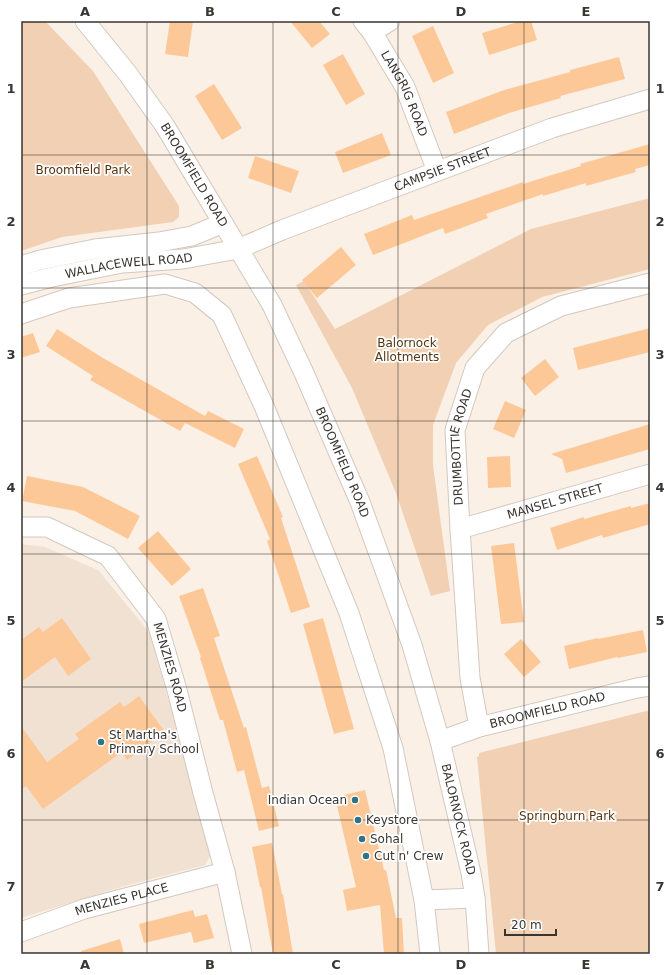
<svg xmlns="http://www.w3.org/2000/svg" width="671" height="975" font-family="'DejaVu Sans',sans-serif">
<rect width="100%" height="100%" fill="#fbf0e6"/>
<path fill="#f1e1d2" d="M 21,544 L 45,547 L 98,570 L 149,632 L 212,852 L 205,865 L 128,885 L 21,918 Z"/>
<path fill="#f1d0b3" d="M 21,21 L 45,21 L 93,71 L 179,206 L 179,217 L 173,222 L 62,237 L 21,251 Z
M 650,198 L 650,269 L 542,297 L 488,325 L 456,363 L 433,425 L 433,465 L 450,591 L 431,596 L 396,493 L 352,388 L 296,285 L 304,281 L 335,329 L 531,229 Z
M 650,710 L 650,954 L 496,954 L 477,757 L 479,756 L 479,753 Z"/>
<path fill="#fdc898" d="M 170,21 L 193,21 L 188,57 L 165,54 Z
M 290,21 L 319,21 L 330,34 L 312,48 Z
M 521,21 L 531,21 L 537,40 L 489,55 L 482,33 Z
M 433,26 L 454,73 L 433,83 L 412,36 Z
M 343,54 L 365,94 L 346,105 L 323,65 Z
M 619,57 L 625,79 L 560,96 L 561,98 L 509,113 L 454,134 L 446,112 L 504,90 L 570,72 L 570,70 Z
M 214,84 L 242,128 L 222,140 L 195,96 Z
M 382,133 L 391,155 L 343,173 L 335,152 Z
M 650,144 L 650,165 L 635,169 L 636,172 L 586,186 L 586,183 L 543,196 L 543,194 L 486,214 L 488,218 L 445,234 L 443,228 L 373,255 L 364,234 L 412,215 L 414,220 L 523,182 L 523,184 L 581,166 L 580,164 Z
M 255,156 L 299,171 L 291,193 L 248,178 Z
M 341,247 L 356,265 L 317,298 L 302,280 Z
M 650,328 L 650,352 L 578,370 L 573,348 Z
M 57,329 L 103,358 L 205,416 L 208,411 L 244,429 L 235,448 L 185,423 L 180,431 L 90,380 L 93,376 L 46,346 Z
M 33,333 L 40,352 L 21,358 L 21,337 Z
M 545,359 L 559,377 L 535,396 L 521,378 Z
M 505,401 L 526,410 L 514,438 L 493,429 Z
M 650,424 L 650,449 L 566,473 L 562,459 L 551,454 Z
M 257,456 L 283,517 L 281,518 L 310,607 L 291,613 L 267,541 L 270,539 L 238,464 Z
M 510,456 L 511,487 L 488,488 L 487,457 Z
M 27,476 L 83,487 L 140,516 L 128,539 L 75,511 L 22,501 Z
M 650,503 L 650,524 L 603,538 L 602,535 L 557,550 L 550,528 L 584,517 L 584,519 L 631,506 L 631,508 Z
M 158,531 L 191,569 L 172,586 L 138,548 Z
M 514,543 L 524,622 L 501,624 L 491,546 Z
M 203,588 L 220,636 L 214,638 L 244,728 L 246,727 L 262,788 L 269,786 L 279,826 L 259,831 L 244,770 L 237,772 L 223,720 L 220,720 L 200,658 L 201,657 L 179,596 Z
M 62,618 L 91,659 L 68,676 L 55,657 L 21,682 L 21,640 L 39,627 L 43,632 Z
M 323,618 L 354,729 L 334,734 L 303,624 Z
M 643,630 L 647,652 L 618,658 L 617,657 L 569,669 L 564,646 L 598,638 L 598,639 Z
M 521,639 L 541,662 L 524,677 L 504,654 Z
M 139,696 L 165,732 L 127,760 L 122,752 L 43,809 L 26,786 L 21,790 L 21,726 L 47,762 L 79,739 L 75,734 L 120,702 L 124,707 Z
M 365,790 L 384,870 L 386,870 L 396,918 L 402,918 L 404,954 L 384,954 L 380,905 L 347,911 L 343,890 L 356,887 L 335,797 Z
M 272,843 L 282,894 L 283,894 L 293,954 L 273,954 L 261,887 L 260,887 L 252,847 Z
M 193,910 L 195,917 L 207,914 L 214,938 L 194,943 L 191,932 L 144,943 L 139,924 Z
M 120,939 L 124,954 L 81,954 L 81,951 Z"/>
<g fill="none" stroke-linecap="round" stroke-linejoin="round">
<g stroke="#d3c8bf" stroke-width="21">
<g id="minor">
<path id="s1" d="M 85,21 L 128,74 L 165,126 L 272,305 L 304,373 L 360,502 L 412,645 L 440,741 L 471,873 L 475,898 L 479,954"/>
<path id="s2" d="M 363,21 L 372,32 L 405,87 L 437,171"/>
<path d="M 372,32 L 390,21"/>
<path d="M 21,266 L 40,260 L 95,249 L 159,242 L 192,236 L 223,223"/>
<path id="s3" d="M 21,285 L 52,277 L 122,263 L 183,259 L 238,249 L 282,230 L 552,128 L 650,99"/>
<path d="M 21,314 L 69,298 L 165,284 L 195,293 L 222,315 L 264,406 L 349,613 L 393,748 L 424,900 L 430,954"/>
<path id="s4" d="M 21,527 L 47,527 L 108,556 L 156,619 L 177,690 L 203,793 L 225,872 L 242,954"/>
<path id="s5" d="M 460,529 L 650,474"/>
<path id="s6" d="M 479,727 L 470,678 L 460,529 L 455,430 L 475,368 L 506,333 L 561,306 L 650,283"/>
<path id="s7" d="M 440,741 L 479,727 L 637,688 L 650,686"/>
<path d="M 424,900 L 475,898"/>
<path id="s8" d="M 21,932 L 84,909 L 225,872"/>
</g>
</g>
<use href="#minor" stroke="#fff" stroke-width="19"/>
</g>
<path fill="none" stroke="#393531" stroke-width="1" stroke-opacity="0.55" d="M 147,21 L 147,954M 273,21 L 273,954M 398,21 L 398,954M 524,21 L 524,954M 21,155 L 650,155M 21,288 L 650,288M 21,421 L 650,421M 21,554 L 650,554M 21,687 L 650,687M 21,820 L 650,820"/>
<g fill="#2f7483" stroke="#fff" stroke-width="1.5">
<circle cx="101" cy="742" r="4"/>
<circle cx="355" cy="800" r="4"/>
<circle cx="358" cy="820" r="4"/>
<circle cx="362" cy="839" r="4"/>
<circle cx="366" cy="856" r="4"/>
</g>
<g text-anchor="middle" stroke-width="3.5" stroke-linejoin="round" paint-order="stroke">
<g font-size="12" fill="#393531" stroke="#fff">
<text dy="4" stroke="none"><textPath href="#s2" startOffset="84">LANGRIG ROAD</textPath></text>
<text dy="4" stroke="none"><textPath href="#s3" startOffset="440">CAMPSIE STREET</textPath></text>
<text dy="4" stroke="none"><textPath href="#s1" startOffset="189">BROOMFIELD ROAD</textPath></text>
<text dy="4" stroke="none"><textPath href="#s3" startOffset="110">WALLACEWELL ROAD</textPath></text>
<text dy="4" stroke="none"><textPath href="#s6" startOffset="282">DRUMBOTTIE ROAD</textPath></text>
<text dy="4" stroke="none"><textPath href="#s1" startOffset="513">BROOMFIELD ROAD</textPath></text>
<text dy="4" stroke="none"><textPath href="#s5" startOffset="99">MANSEL STREET</textPath></text>
<text dy="4" stroke="none"><textPath href="#s4" startOffset="223">MENZIES ROAD</textPath></text>
<text dy="4" stroke="none"><textPath href="#s7" startOffset="112">BROOMFIELD ROAD</textPath></text>
<text dy="4" stroke="none"><textPath href="#s1" startOffset="889">BALORNOCK ROAD</textPath></text>
<text dy="4" stroke="none"><textPath href="#s8" startOffset="106">MENZIES PLACE</textPath></text>
</g>
<g font-size="12" fill="#573510" stroke="#fff">
<text x="83" y="174">Broomfield Park</text>
<text x="407" y="347">Balornock<tspan x="407" dy="14">Allotments</tspan></text>
<text x="567" y="820">Springburn Park</text>
</g>
<g font-size="12" fill="#393531" stroke="#fff" text-anchor="start">
<text x="109" y="739">St Martha's<tspan x="109" dy="14">Primary School</tspan></text>
<text x="347" y="804" text-anchor="end">Indian Ocean</text>
<text x="366" y="824">Keystore</text>
<text x="370" y="843">Sohal</text>
<text x="374" y="860">Cut n' Crew</text>
</g>
</g>
<rect width="671" height="975" fill="none" stroke="#ffffff" stroke-width="44"/>
<path d="M505 929v6h51v-6" fill="none" stroke="#393531" stroke-width="2"/>
<text x="511" y="929" font-size="12" fill="#393531" stroke="#ffffff" stroke-width="3" paint-order="stroke">20 m</text>
<rect x="22" y="22" width="627" height="931" fill="none" stroke="#393531" stroke-width="1.5"/>
<g font-size="13" text-anchor="middle" font-weight="bold" fill="#393531">
<text x="85" y="16">A</text>
<text x="210" y="16">B</text>
<text x="336" y="16">C</text>
<text x="461" y="16">D</text>
<text x="586" y="16">E</text>
<text x="11" y="93">1</text>
<text x="660" y="93">1</text>
<text x="11" y="226">2</text>
<text x="660" y="226">2</text>
<text x="11" y="359">3</text>
<text x="660" y="359">3</text>
<text x="11" y="492">4</text>
<text x="660" y="492">4</text>
<text x="11" y="625">5</text>
<text x="660" y="625">5</text>
<text x="11" y="758">6</text>
<text x="660" y="758">6</text>
<text x="11" y="891">7</text>
<text x="660" y="891">7</text>
<text x="85" y="969">A</text>
<text x="210" y="969">B</text>
<text x="336" y="969">C</text>
<text x="461" y="969">D</text>
<text x="586" y="969">E</text>
</g>
</svg>
